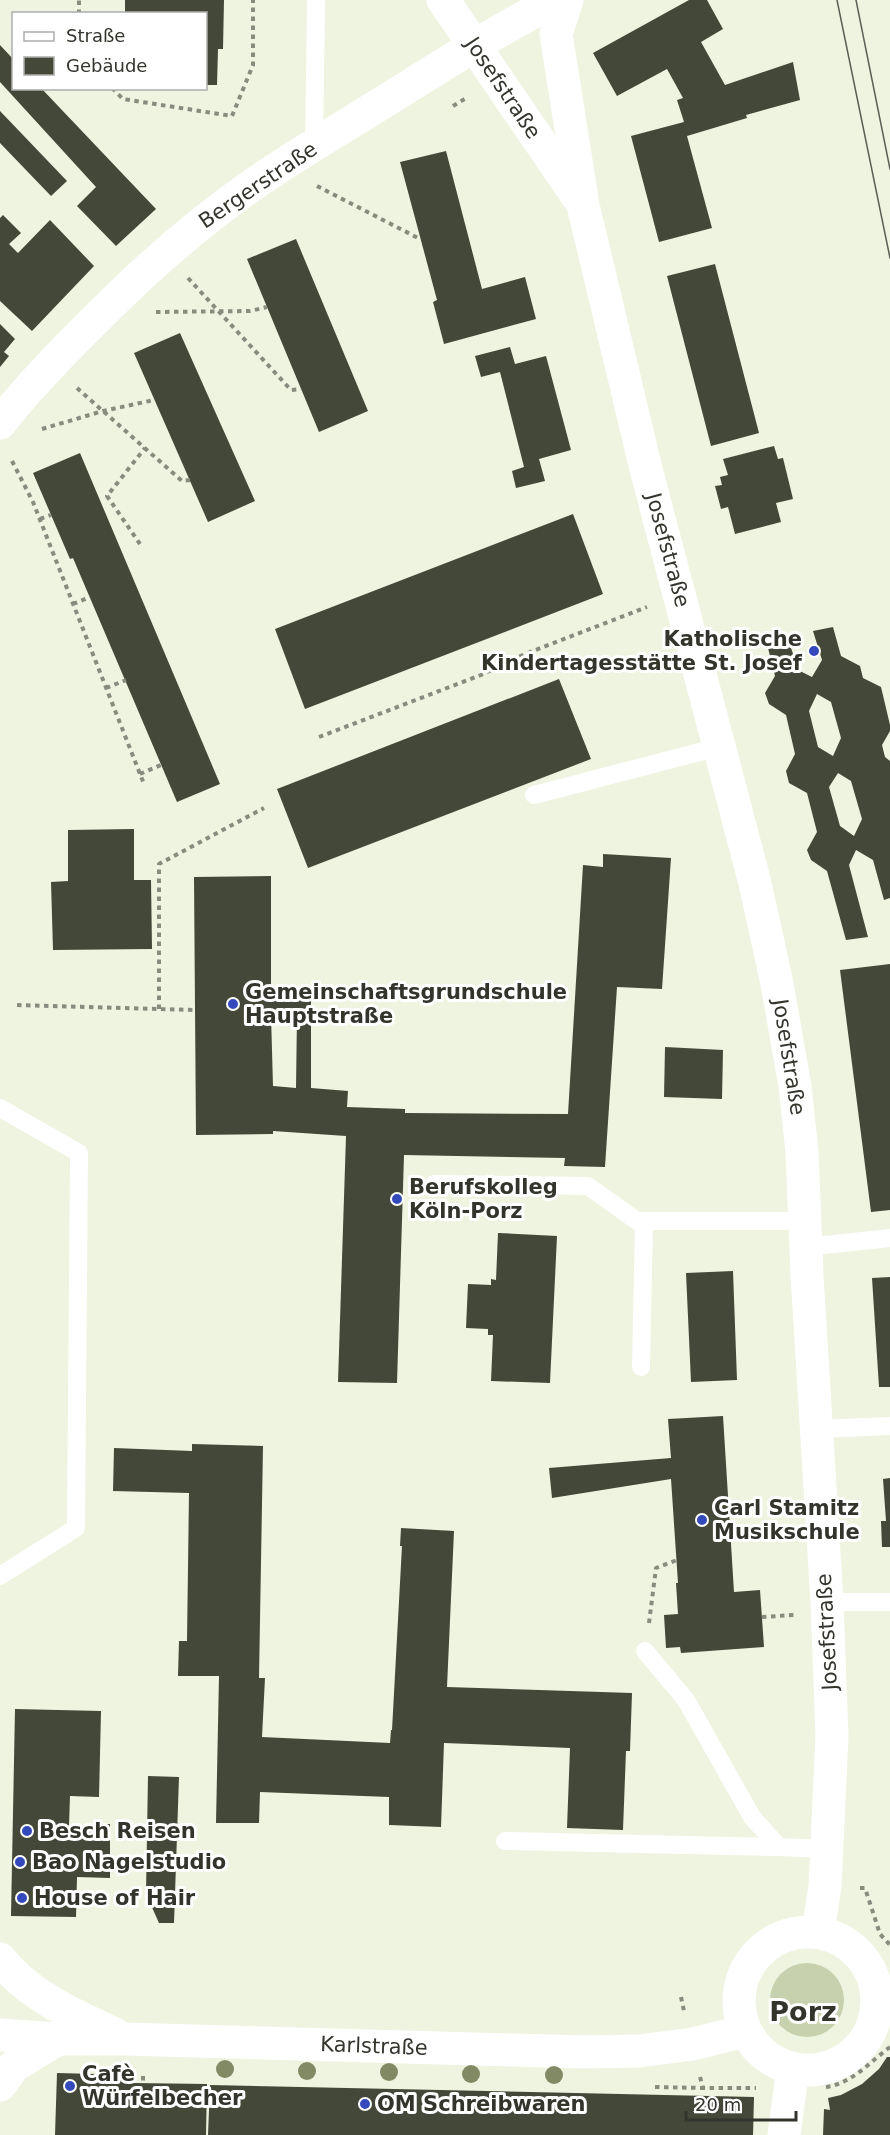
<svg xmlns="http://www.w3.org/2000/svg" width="890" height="2135" font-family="'DejaVu Sans',sans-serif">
<rect width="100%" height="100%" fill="#eef4e0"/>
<path fill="#c8d1ad" d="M770 2000a37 37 0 1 1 74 0a37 37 0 1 1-74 0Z"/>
<path fill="#444838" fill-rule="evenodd" d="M 125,0 L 224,0 L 223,49 L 218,49 L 217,85 L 206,85 L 206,14 L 125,14 Z
M 689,0 L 707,0 L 723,29 L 701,42 L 725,85 L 793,62 L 800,100 L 746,115 L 747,118 L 687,136 L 712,228 L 659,242 L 631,136 L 684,122 L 677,100 L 683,98 L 667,69 L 617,96 L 593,53 Z
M 0,45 L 14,60 L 14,88 L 41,88 L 156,209 L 116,246 L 77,206 L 96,187 L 0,82 Z
M 0,111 L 67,181 L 51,196 L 0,143 Z
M 446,151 L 482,289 L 525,277 L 536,319 L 444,344 L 433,302 L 437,300 L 400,162 Z
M 3,215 L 21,233 L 9,244 L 18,253 L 50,220 L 94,266 L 32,331 L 0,301 L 0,218 Z
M 296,239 L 368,411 L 319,432 L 247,259 Z
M 715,264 L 759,433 L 711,446 L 667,276 Z
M 0,324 L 15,339 L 4,352 L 9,356 L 0,367 Z
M 180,333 L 255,501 L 208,522 L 134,353 Z
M 510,347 L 515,364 L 546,356 L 571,450 L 539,459 L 545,481 L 516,488 L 512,471 L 524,467 L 500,372 L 481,377 L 475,356 Z
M 774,446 L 778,459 L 783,458 L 793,499 L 776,503 L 781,522 L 735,534 L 728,507 L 721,509 L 715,486 L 722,485 L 720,477 L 728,475 L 723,459 Z
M 80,453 L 220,784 L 177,802 L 73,558 L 70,559 L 33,473 Z
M 573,514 L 603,594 L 305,709 L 275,629 Z
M 833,627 L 841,656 L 860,666 L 863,678 L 881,687 L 890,725 L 890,731 L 882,745 L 885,757 L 890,761 L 890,898 L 884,900 L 873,860 L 856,850 L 849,865 L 868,937 L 846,940 L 827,871 L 811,860 L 807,850 L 817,832 L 807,793 L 789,783 L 786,771 L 795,754 L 786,715 L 769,704 L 765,693 L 775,676 L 767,644 L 788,638 L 798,670 L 812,677 L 822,660 L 813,631 ZM 817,694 L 831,702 L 841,738 L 833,756 L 818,747 L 809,711 ZM 838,773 L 851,781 L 862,819 L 854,836 L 840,826 L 829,787 Z
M 559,679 L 591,759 L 308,868 L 277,789 Z
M 134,829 L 134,880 L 151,880 L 152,949 L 53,950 L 51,882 L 68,881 L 68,830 Z
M 603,854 L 671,858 L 662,989 L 617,987 L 605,1167 L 564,1166 L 565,1158 L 404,1155 L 397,1383 L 338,1382 L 346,1136 L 273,1131 L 273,1134 L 196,1135 L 194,877 L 271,876 L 271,998 L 311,998 L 311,1088 L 348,1091 L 347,1107 L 405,1109 L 405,1113 L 568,1114 L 583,865 L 603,867 ZM 271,1015 L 297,1015 L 296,1088 L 273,1086 Z
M 890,964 L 890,1210 L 871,1212 L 840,970 Z
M 665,1047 L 723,1050 L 722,1099 L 664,1097 Z
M 498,1233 L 557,1236 L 550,1383 L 491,1381 L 493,1335 L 488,1335 L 488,1329 L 466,1328 L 468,1284 L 491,1285 L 491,1279 L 496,1280 Z
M 733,1271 L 737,1380 L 691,1382 L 686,1273 Z
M 890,1277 L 890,1387 L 879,1387 L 872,1278 Z
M 723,1416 L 734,1592 L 760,1590 L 764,1647 L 681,1653 L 680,1647 L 666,1648 L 664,1615 L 678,1614 L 676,1583 L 678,1583 L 671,1479 L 552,1498 L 549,1468 L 671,1458 L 668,1419 Z
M 192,1444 L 263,1446 L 259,1678 L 265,1678 L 262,1737 L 390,1743 L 391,1730 L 392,1730 L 402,1546 L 400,1546 L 401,1528 L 454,1531 L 447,1687 L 632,1693 L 630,1751 L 626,1751 L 623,1830 L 567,1828 L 570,1748 L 444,1743 L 441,1827 L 389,1825 L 389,1797 L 260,1792 L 259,1823 L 216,1823 L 219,1676 L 178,1676 L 179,1641 L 187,1641 L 189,1493 L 113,1491 L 114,1448 L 192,1451 Z
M 890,1478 L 890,1547 L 882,1547 L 881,1521 L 886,1521 L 883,1479 Z
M 15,1709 L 101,1711 L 99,1797 L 70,1796 L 69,1826 L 96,1826 L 96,1824 L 110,1824 L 110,1878 L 77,1877 L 76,1917 L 11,1916 Z
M 148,1776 L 179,1777 L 174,1923 L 159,1923 L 146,1894 Z
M 887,2057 L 890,2057 L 890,2135 L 823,2135 L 824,2109 L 830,2110 L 828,2098 L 841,2095 L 862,2084 L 879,2069 Z
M 57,2073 L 133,2075 L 133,2083 L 207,2084 L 206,2135 L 55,2135 Z
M 210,2085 L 754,2097 L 753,2135 L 208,2135 Z"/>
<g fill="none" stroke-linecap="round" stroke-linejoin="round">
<path stroke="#888c7f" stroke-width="4" stroke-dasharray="4.5 4.5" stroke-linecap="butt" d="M 79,14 L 79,0
M 112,88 L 123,99 L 232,116 L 253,65 L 253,0
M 453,106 L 468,97
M 317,186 L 420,239
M 188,278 L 291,390 L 301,389
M 156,312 L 250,311 L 267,307
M 77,388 L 182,481 L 190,480
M 42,429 L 103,411 L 154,400
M 12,461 L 33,502 L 144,784
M 40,519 L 51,515
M 140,544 L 107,496 L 145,448
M 73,604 L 90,597
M 106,688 L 126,680
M 319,737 L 481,675 L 525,654 L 647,607
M 140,774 L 161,765
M 17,1005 L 195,1010
M 159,1009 L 159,864 L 264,808
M 762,1617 L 794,1615
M 649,1623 L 656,1568 L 677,1560
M 860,1888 L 865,1888 L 880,1934 L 890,1945
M 681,1997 L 684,2011
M 143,2076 L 143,2083
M 700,2077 L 703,2088 L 756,2088
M 655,2087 L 703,2088
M 826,2087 C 851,2084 870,2062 890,2047"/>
<path stroke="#fff" stroke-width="18" d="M 314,146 L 316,3
M 534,795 L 719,747
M 0,1108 L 79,1153 L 76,1528 L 0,1576
M 434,1184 L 588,1186 L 637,1221 L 806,1221
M 806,1247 L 890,1238
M 641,1367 L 644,1221
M 817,1429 L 890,1426
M 827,1602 L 890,1602
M 645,1651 L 686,1700 L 752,1817 L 779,1847 L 826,1849
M 505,1841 L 779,1847"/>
<path stroke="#fff" stroke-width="33" d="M 443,0 L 577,196
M 567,0 L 556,34 L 583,205 L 646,469 L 755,883 L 777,984 L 795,1086 L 802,1152 L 807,1275 L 827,1602 L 832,1736 L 825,1886 L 818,1932
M 784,2135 L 793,2068"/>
<path stroke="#fff" stroke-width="33" d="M 0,423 C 31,384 66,348 102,313 C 149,266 199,222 254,184 C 294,156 336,132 377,106 C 437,69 495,31 557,0
M739 2001a69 69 0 1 1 138 0a69 69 0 1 1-138 0Z
M 0,1959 C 29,1996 74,2015 115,2034
M 0,2035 L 58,2039 L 125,2039 L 583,2052 L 639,2051 L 693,2044 L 745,2031
M 0,2085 L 14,2066 L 58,2039"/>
<path stroke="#5c5e54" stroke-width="1.5" d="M 837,0 L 890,258
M 856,0 L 890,169"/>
</g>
<g fill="#828a65">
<circle cx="225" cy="2069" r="9"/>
<circle cx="307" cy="2071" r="9"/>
<circle cx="389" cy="2072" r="9"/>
<circle cx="471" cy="2074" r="9"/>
<circle cx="554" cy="2075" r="9"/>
</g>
<g fill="#344abc" stroke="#fff" stroke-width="2">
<circle cx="814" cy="651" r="6"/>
<circle cx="233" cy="1004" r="6"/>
<circle cx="397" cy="1199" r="6"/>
<circle cx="702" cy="1520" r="6"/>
<circle cx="27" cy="1831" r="6"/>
<circle cx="20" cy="1862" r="6"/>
<circle cx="22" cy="1898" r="6"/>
<circle cx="70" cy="2086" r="6"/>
<circle cx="365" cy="2104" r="6"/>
</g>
<g text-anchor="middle" stroke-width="6" stroke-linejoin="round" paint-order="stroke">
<g font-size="21" fill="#33352d" stroke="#fff">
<text transform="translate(503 88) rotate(56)" y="7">Josefstraße</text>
<text transform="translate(258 185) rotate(-34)" y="7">Bergerstraße</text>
<text transform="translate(668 550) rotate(75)" y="7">Josefstraße</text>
<text transform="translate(789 1057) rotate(81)" y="7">Josefstraße</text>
<text transform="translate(827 1632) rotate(-93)" y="7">Josefstraße</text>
<text transform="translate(374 2046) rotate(2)" y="7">Karlstraße</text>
</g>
<g font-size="21" font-weight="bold" fill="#33352d" stroke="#fff" text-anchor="start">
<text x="802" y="646" text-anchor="end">Katholische<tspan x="802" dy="24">Kindertagesstätte St. Josef</tspan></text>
<text x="245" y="999">Gemeinschaftsgrundschule<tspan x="245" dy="24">Hauptstraße</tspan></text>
<text x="409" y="1194">Berufskolleg<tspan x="409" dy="24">Köln-Porz</tspan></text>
<text x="714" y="1515">Carl Stamitz<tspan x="714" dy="24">Musikschule</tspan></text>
<text x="39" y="1838">Besch Reisen</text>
<text x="32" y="1869">Bao Nagelstudio</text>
<text x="34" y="1905">House of Hair</text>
<text x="82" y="2081">Cafè<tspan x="82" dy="24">Würfelbecher</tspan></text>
<text x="377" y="2111">OM Schreibwaren</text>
</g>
<g font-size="27" font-weight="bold" fill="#33352d" stroke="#fff">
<text x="803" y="2021">Porz</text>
</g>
</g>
<rect x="12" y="12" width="195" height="78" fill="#ffffff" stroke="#adaeab" stroke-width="1.5"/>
<rect x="24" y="32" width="30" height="9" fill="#ffffff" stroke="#adaeab" stroke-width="1.5"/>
<text x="66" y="42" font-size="18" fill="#33352d">Straße</text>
<rect x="24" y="57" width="30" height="18" fill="#444838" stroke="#adaeab" stroke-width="1.5"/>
<text x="66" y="72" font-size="18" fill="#33352d">Gebäude</text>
<path d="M686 2111v9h110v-9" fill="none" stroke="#33352d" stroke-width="3"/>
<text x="695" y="2111" font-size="18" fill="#33352d" stroke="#ffffff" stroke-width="4.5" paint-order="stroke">20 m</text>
</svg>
